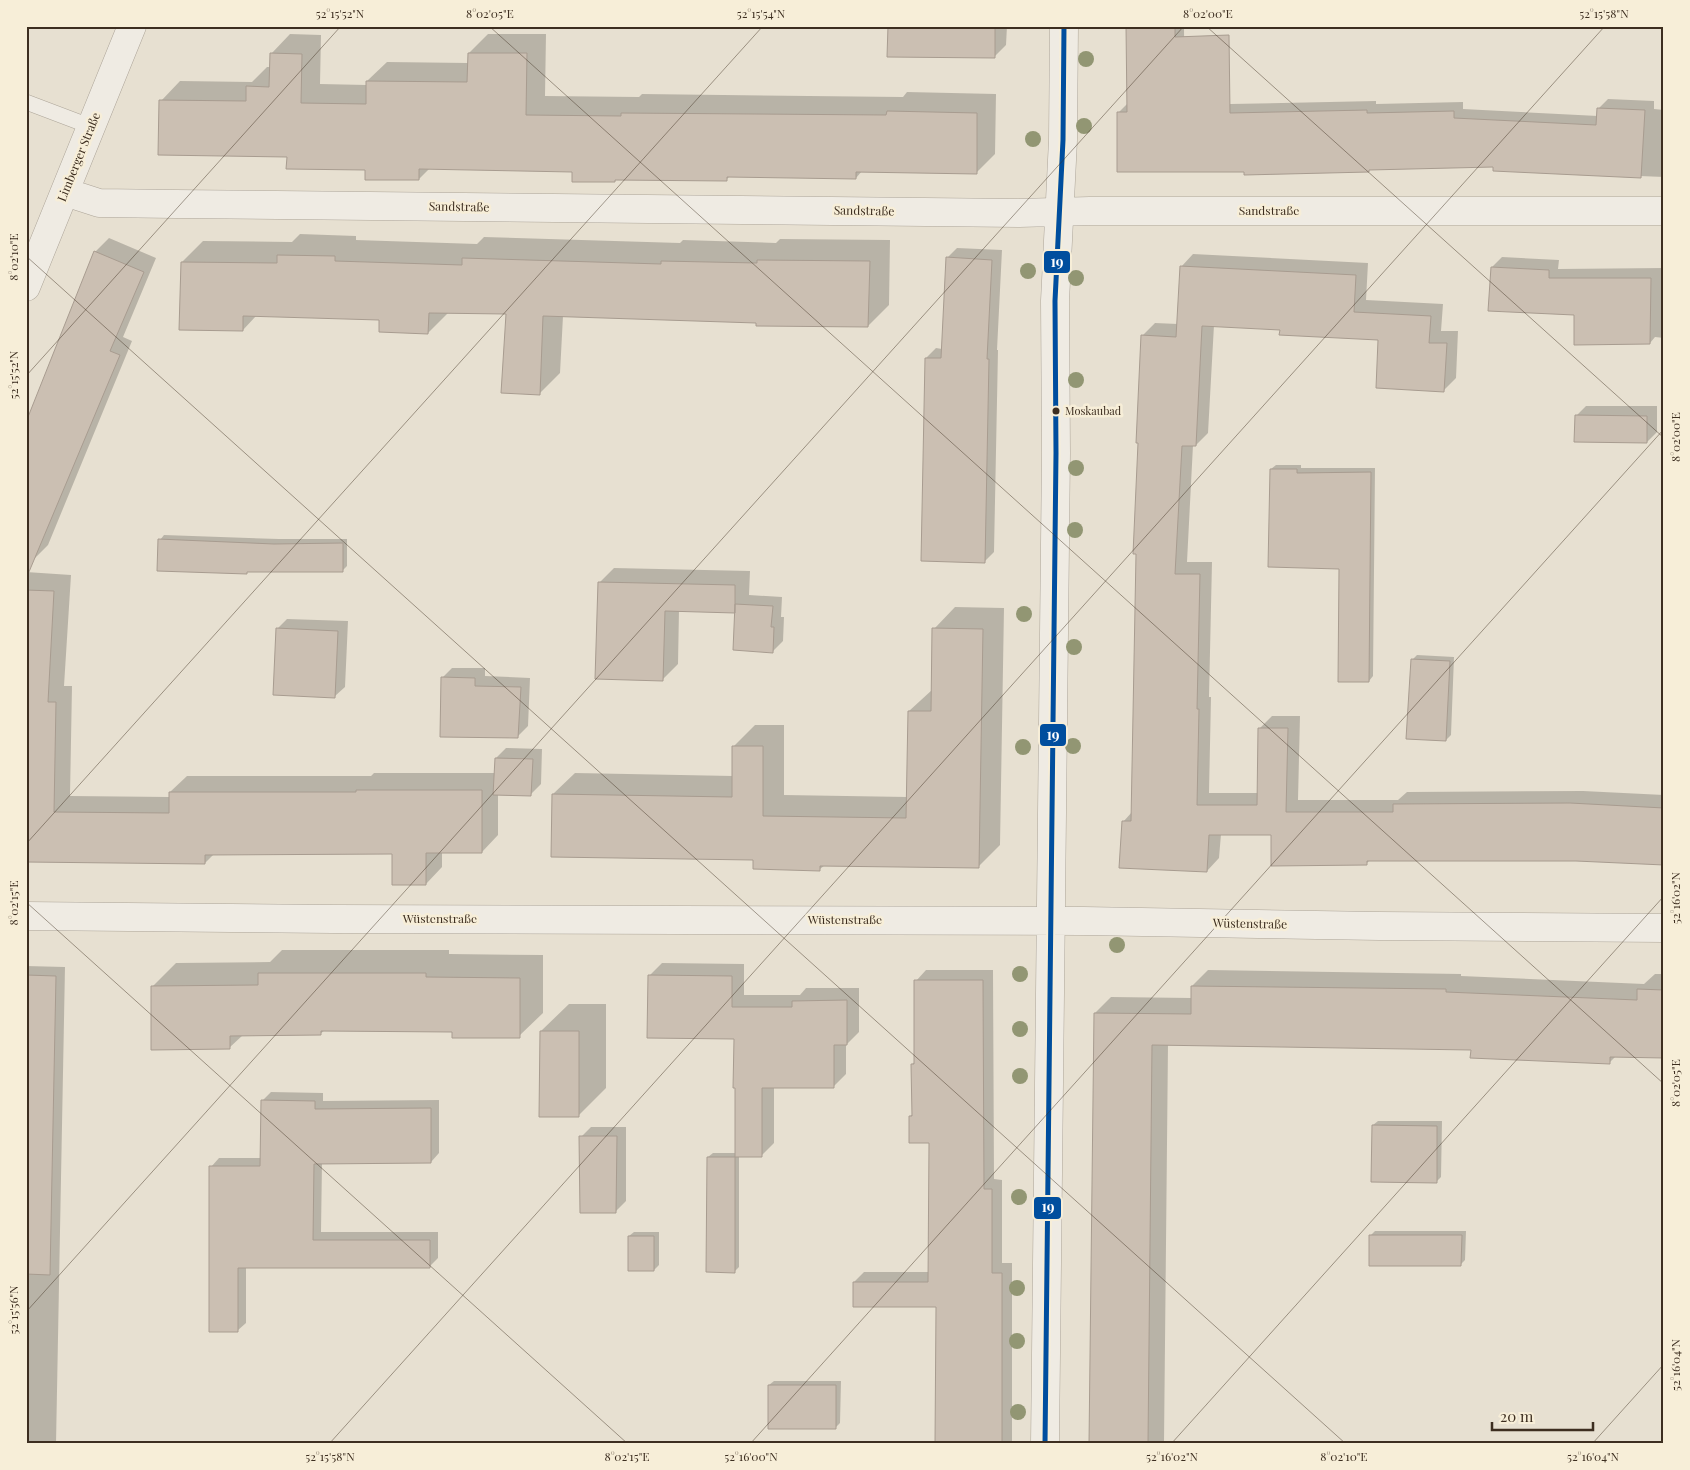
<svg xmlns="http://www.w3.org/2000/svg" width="1690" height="1470" font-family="'Playfair Display',serif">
<rect width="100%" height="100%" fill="#e7e0d1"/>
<path fill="#0003" d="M 889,26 L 1007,26 L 1006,45 L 994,57 Z
M 1127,26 L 1184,26 L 1185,161 L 1118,113 L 1128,103 Z
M 290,34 L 321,35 L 320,84 L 367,85 L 367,81 L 387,62 L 469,63 L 469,53 L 488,34 L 546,34 L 545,96 L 639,97 L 642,94 L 903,97 L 907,92 L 996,94 L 995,154 L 976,173 L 862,171 L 856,178 L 730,176 L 726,180 L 617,178 L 615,181 L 573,170 L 430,168 L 419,179 L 288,156 L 161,101 L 180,81 L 252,82 L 267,67 L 271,67 L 271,54 Z
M 1608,99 L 1654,101 L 1654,109 L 1664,110 L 1664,177 L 1494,170 L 1494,166 L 1371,169 L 1368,171 L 1221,114 L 1230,104 L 1376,101 L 1376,104 L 1463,102 L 1463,109 L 1598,116 L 1599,108 Z
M 300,234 L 356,236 L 356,240 L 477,244 L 484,237 L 680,243 L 683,240 L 776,243 L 780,239 L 890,240 L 889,305 L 868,326 L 563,316 L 560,373 L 539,394 L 507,313 L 449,312 L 428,333 L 381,319 L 257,315 L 243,330 L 182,262 L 203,241 L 292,242 Z
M 109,238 L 156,258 L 123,337 L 132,341 L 48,545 L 35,558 L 26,555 L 95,252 Z
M 957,248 L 1002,250 L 997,350 L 998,350 L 994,552 L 984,562 L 926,358 L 936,348 L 942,349 L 947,258 Z
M 1193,254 L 1368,263 L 1366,300 L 1443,304 L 1441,331 L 1458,331 L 1456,378 L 1443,391 L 1380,339 L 1281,329 L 1214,325 L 1208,433 L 1196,445 L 1193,445 L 1187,562 L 1212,562 L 1209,697 L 1211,697 L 1209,793 L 1258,793 L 1259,729 L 1272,716 L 1300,716 L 1298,800 L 1398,800 L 1407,792 L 1583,791 L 1664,795 L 1664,864 L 1576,860 L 1370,860 L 1366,864 L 1272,833 L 1221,834 L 1219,858 L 1207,871 L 1123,822 L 1132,812 L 1142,336 L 1155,323 L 1178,324 L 1181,267 Z
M 1502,257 L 1559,260 L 1558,269 L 1664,268 L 1664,338 L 1655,337 L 1650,343 L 1575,314 L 1492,267 Z
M 1586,406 L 1657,406 L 1657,432 L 1647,442 L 1576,416 Z
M 1276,465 L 1301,465 L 1301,468 L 1375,468 L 1373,676 L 1369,681 L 1340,567 L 1271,469 Z
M 164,535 L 279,539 L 347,539 L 347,566 L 342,571 L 160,540 Z
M 614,568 L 750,571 L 749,595 L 782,597 L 781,617 L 784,617 L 783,641 L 773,651 L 736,610 L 679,610 L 678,664 L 663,679 L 599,583 Z
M 26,572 L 71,575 L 64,686 L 72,686 L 70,796 L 170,797 L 170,792 L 187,776 L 371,776 L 374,773 L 495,773 L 496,758 L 506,748 L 542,749 L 541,784 L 531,794 L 498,794 L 498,835 L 482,852 L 442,852 L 442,867 L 426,884 L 394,853 L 214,854 L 205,863 L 26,861 Z
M 955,607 L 1004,608 L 1000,845 L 979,866 L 825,865 L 820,869 L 755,859 L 553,794 L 575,773 L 733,776 L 734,746 L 755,725 L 784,725 L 784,795 L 908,797 L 909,711 L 932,690 L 934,629 Z
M 287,619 L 348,621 L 345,687 L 335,696 L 277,629 Z
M 1417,655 L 1454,657 L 1451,735 L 1446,740 L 1412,660 Z
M 452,668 L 485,668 L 485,676 L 530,678 L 528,726 L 518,736 L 442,678 Z
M 282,950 L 449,950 L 449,954 L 543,955 L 543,1013 L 519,1036 L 453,1031 L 325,1030 L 320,1034 L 243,1035 L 229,1048 L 153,986 L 176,963 L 270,962 Z
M 662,963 L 744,964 L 744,995 L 800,995 L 806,988 L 859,988 L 859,1032 L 846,1045 L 846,1074 L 833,1087 L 774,1087 L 774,1143 L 761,1156 L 739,1156 L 739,1267 L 735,1271 L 708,1157 L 713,1153 L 737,1153 L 735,1038 L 649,976 Z
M 26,966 L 65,967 L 56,1444 L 26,1444 Z
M 926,970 L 993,970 L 994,1179 L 1002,1180 L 1002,1263 L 1012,1263 L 1012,1444 L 936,1444 L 937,1306 L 854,1282 L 864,1272 L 929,1272 L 930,1142 L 910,1116 L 913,1114 L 912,1064 L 916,1061 L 916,981 Z
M 1208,970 L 1461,974 L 1461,976 L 1644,984 L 1655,974 L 1664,974 L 1664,1057 L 1616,1056 L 1609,1063 L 1472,1049 L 1168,1044 L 1164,1444 L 1091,1444 L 1095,1013 L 1111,997 L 1192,998 L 1192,986 Z
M 569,1004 L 606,1004 L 606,1088 L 578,1116 L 541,1031 Z
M 271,1092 L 323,1093 L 323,1101 L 439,1100 L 439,1153 L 431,1162 L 322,1162 L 321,1232 L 438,1232 L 438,1258 L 429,1267 L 246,1267 L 246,1323 L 237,1331 L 211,1167 L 219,1158 L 262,1158 L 262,1101 Z
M 1378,1121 L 1442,1121 L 1441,1177 L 1436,1182 L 1373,1125 Z
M 591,1127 L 626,1127 L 626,1201 L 616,1211 L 581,1137 Z
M 1375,1231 L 1466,1231 L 1465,1260 L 1460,1265 L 1371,1235 Z
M 634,1232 L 659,1232 L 659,1265 L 654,1270 L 629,1236 Z
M 774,1381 L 841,1381 L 840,1423 L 835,1428 L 769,1385 Z"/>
<path fill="#cbbfb2" stroke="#a89c90" d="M 888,26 L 995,26 L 995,58 L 887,57 Z
M 1126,26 L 1175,26 L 1175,37 L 1229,35 L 1230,113 L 1367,110 L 1367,113 L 1454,111 L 1454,118 L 1596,125 L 1597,108 L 1645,110 L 1641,178 L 1493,171 L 1493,167 L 1369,170 L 1369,172 L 1244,175 L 1244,172 L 1117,172 L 1117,112 L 1127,112 Z
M 270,53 L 302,54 L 301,103 L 366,104 L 366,81 L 467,82 L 468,53 L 527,53 L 526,115 L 621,116 L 621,113 L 886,115 L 887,111 L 977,113 L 977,174 L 856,172 L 856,179 L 727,177 L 727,181 L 615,180 L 615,182 L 572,182 L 572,172 L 419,169 L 419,180 L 365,180 L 365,170 L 286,169 L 287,157 L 158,155 L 159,100 L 246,101 L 246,86 L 269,87 Z
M 94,251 L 144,272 L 110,351 L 120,355 L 26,579 L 26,422 Z
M 277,255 L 335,256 L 335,261 L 462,265 L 462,258 L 661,264 L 661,261 L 757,263 L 757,260 L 870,261 L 868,327 L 756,326 L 756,323 L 543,316 L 540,395 L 501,393 L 506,314 L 429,313 L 428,334 L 379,332 L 379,320 L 243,316 L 243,331 L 179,330 L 181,262 L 277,263 Z
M 946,257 L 992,260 L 987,359 L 989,359 L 985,563 L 921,561 L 925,358 L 941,358 Z
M 1180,266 L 1356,275 L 1354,312 L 1431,316 L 1429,343 L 1447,343 L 1444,392 L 1376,388 L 1378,340 L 1279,335 L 1280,330 L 1202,326 L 1196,446 L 1182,446 L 1175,574 L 1200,574 L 1197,709 L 1199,709 L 1197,805 L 1257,805 L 1258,728 L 1288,728 L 1286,812 L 1393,812 L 1393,804 L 1570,803 L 1664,808 L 1664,865 L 1576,861 L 1367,861 L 1367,865 L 1271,866 L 1271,835 L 1209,835 L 1207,872 L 1119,868 L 1122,821 L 1131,821 L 1136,554 L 1133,554 L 1138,443 L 1136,443 L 1141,335 L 1176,337 Z
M 1491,267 L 1549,270 L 1549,278 L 1651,278 L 1650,344 L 1574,345 L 1574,315 L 1488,311 Z
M 1575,415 L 1647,416 L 1647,443 L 1574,442 Z
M 1270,469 L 1297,469 L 1297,473 L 1371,472 L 1369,682 L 1338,682 L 1339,569 L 1268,567 Z
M 158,539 L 274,544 L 343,543 L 343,572 L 247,572 L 247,574 L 157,571 Z
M 598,582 L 735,585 L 735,613 L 665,611 L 663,681 L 595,679 Z
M 26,590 L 54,591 L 48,702 L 56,702 L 54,812 L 169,813 L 169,792 L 356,792 L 356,790 L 482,790 L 482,853 L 426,853 L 426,885 L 392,885 L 392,854 L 205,855 L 205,864 L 26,862 Z
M 735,604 L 773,606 L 771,627 L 774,627 L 773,653 L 733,650 Z
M 276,628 L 338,631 L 335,698 L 273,695 Z
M 932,628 L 983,629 L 979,868 L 820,866 L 820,871 L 753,869 L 753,860 L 551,857 L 552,794 L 732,797 L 732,746 L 763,746 L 763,816 L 906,818 L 908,711 L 931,711 Z
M 1411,659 L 1450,661 L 1446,741 L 1406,739 Z
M 441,677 L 475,678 L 475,686 L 521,687 L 518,738 L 440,737 Z
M 495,758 L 533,759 L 531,796 L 493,795 Z
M 258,973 L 426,973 L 426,977 L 520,978 L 520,1038 L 452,1038 L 452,1032 L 321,1031 L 321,1035 L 230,1036 L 230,1049 L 151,1050 L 151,986 L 258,985 Z
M 26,975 L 56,976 L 50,1275 L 26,1274 Z
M 648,975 L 732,976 L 732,1007 L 792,1007 L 792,1001 L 847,1000 L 847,1045 L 834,1045 L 834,1088 L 762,1088 L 762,1157 L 735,1157 L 735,1088 L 733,1088 L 734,1039 L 647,1038 Z
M 914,980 L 983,980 L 984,1189 L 992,1189 L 992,1273 L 1002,1273 L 1002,1443 L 935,1443 L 936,1307 L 853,1307 L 853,1282 L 928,1282 L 929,1143 L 909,1143 L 909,1116 L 912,1116 L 911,1064 L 914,1064 Z
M 1191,986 L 1446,989 L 1446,992 L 1637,1000 L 1637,989 L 1664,990 L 1664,1058 L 1610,1057 L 1610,1064 L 1470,1058 L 1471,1050 L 1152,1045 L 1148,1444 L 1089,1444 L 1094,1013 L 1191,1014 Z
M 540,1031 L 579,1031 L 579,1117 L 539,1117 Z
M 261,1100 L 315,1101 L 315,1109 L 431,1108 L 431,1163 L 314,1164 L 313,1240 L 430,1240 L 430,1268 L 238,1268 L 238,1332 L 209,1332 L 209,1166 L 260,1166 Z
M 1372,1125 L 1437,1126 L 1437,1183 L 1371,1182 Z
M 579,1136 L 617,1136 L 616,1213 L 580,1213 Z
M 707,1157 L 735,1157 L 735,1273 L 706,1272 Z
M 1369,1235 L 1462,1235 L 1461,1266 L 1369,1266 Z
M 628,1236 L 654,1236 L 654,1271 L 628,1271 Z
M 768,1385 L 836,1385 L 836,1429 L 768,1429 Z"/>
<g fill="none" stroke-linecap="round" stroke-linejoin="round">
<g stroke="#ada599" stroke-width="16">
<path id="lane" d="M 26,102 L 92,127"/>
</g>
<g stroke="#ada599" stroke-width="29">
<path id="street" d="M 65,192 L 99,203 L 175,204 L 1019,213 L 1090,211 L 1664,211
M 26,287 L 132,26
M 26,916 L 333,919 L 1084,921 L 1379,926 L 1664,928
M 1045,1444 L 1056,453 L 1055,301 L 1063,140 L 1064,26"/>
</g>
<use href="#lane" stroke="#efebe3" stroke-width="15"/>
<use href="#street" stroke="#efebe3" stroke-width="28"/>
<g stroke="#f7eed8" stroke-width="9">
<path id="bus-1" d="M 1045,1444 L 1056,453 L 1055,301 L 1063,140 L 1064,26"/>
</g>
<use href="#bus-1" stroke="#004e9e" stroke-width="5"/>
</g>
<g fill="#929673">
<circle cx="1086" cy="59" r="8"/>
<circle cx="1084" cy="126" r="8"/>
<circle cx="1033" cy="139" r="8"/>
<circle cx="1028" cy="271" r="8"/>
<circle cx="1076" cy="278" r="8"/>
<circle cx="1076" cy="380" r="8"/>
<circle cx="1076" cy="468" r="8"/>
<circle cx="1075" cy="530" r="8"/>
<circle cx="1024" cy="614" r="8"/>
<circle cx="1074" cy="647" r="8"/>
<circle cx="1073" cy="746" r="8"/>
<circle cx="1023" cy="747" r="8"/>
<circle cx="1117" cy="945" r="8"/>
<circle cx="1020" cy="974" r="8"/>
<circle cx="1020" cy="1029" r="8"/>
<circle cx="1020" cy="1076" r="8"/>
<circle cx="1019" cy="1197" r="8"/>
<circle cx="1017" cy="1288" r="8"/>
<circle cx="1017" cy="1341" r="8"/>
<circle cx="1018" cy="1412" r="8"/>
</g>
<path fill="none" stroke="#3d2e20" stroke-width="1" stroke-opacity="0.45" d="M 489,26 L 1664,1084M 1206,26 L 1664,438M 26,256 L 1346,1444M 26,376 L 341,26M 26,844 L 763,26M 26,902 L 628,1444M 26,1312 L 1184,26M 329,1444 L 1605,26M 750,1444 L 1664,429M 1171,1444 L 1664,896M 1592,1444 L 1664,1364"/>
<circle fill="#3d2e20" stroke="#f7eed8" stroke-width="2" cx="1056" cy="411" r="4.5"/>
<g text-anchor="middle" stroke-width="5" stroke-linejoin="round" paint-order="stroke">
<g font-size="11" fill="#3d2e20" stroke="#f7eed8" text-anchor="start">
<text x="1065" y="415">Moskaubad</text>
</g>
<g font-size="12" fill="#3d2e20" stroke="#f7eed8">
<text transform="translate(79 157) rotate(-68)" y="4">Limberger Straße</text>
<text transform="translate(459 207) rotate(1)" y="4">Sandstraße</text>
<text transform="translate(864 211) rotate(1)" y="4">Sandstraße</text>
<text x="1269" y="215">Sandstraße</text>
<text x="440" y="923">Wüstenstraße</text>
<text x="845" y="924">Wüstenstraße</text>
<text transform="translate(1250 924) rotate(1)" y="4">Wüstenstraße</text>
</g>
</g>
<g stroke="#f7eed8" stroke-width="2">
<rect x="1043" y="250" width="28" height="24" rx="5" fill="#004e9e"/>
<rect x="1039" y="723" width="28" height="24" rx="5" fill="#004e9e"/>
<rect x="1033" y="1196" width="29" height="24" rx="5" fill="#004e9e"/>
</g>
<g font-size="14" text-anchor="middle" font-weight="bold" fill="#fff">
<text x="1057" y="267">19</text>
<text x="1053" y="740">19</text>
<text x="1048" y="1212">19</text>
</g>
<rect width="1690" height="1470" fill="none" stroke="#f7eed8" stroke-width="55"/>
<path d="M1492 1422v8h101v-8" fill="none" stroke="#3d2e20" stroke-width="2.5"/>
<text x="1500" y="1422" font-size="15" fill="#3d2e20" stroke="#f7eed8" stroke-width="4" paint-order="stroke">20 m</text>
<rect x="28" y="28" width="1634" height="1414" fill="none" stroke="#3d2e20" stroke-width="2"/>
<g font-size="12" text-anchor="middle" fill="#3d2e20">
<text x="340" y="18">52°15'52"N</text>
<text x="490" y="18">8°02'05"E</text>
<text x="761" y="18">52°15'54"N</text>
<text x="1208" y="18">8°02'00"E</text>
<text x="1604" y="18">52°15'58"N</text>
<text transform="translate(14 257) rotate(-90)" y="4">8°02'10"E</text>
<text transform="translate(14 375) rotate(-90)" y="4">52°15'52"N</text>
<text transform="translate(1676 437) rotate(-90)" y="4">8°02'00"E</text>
<text transform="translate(1676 898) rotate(-90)" y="4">52°16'02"N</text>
<text transform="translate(14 903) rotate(-90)" y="4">8°02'15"E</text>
<text transform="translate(1676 1083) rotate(-90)" y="4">8°02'05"E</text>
<text transform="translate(14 1310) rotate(-90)" y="4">52°15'56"N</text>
<text transform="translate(1676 1365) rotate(-90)" y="4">52°16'04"N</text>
<text x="330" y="1461">52°15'58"N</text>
<text x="627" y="1461">8°02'15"E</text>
<text x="751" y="1461">52°16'00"N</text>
<text x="1172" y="1461">52°16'02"N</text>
<text x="1344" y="1461">8°02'10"E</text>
<text x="1593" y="1461">52°16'04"N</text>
</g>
</svg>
